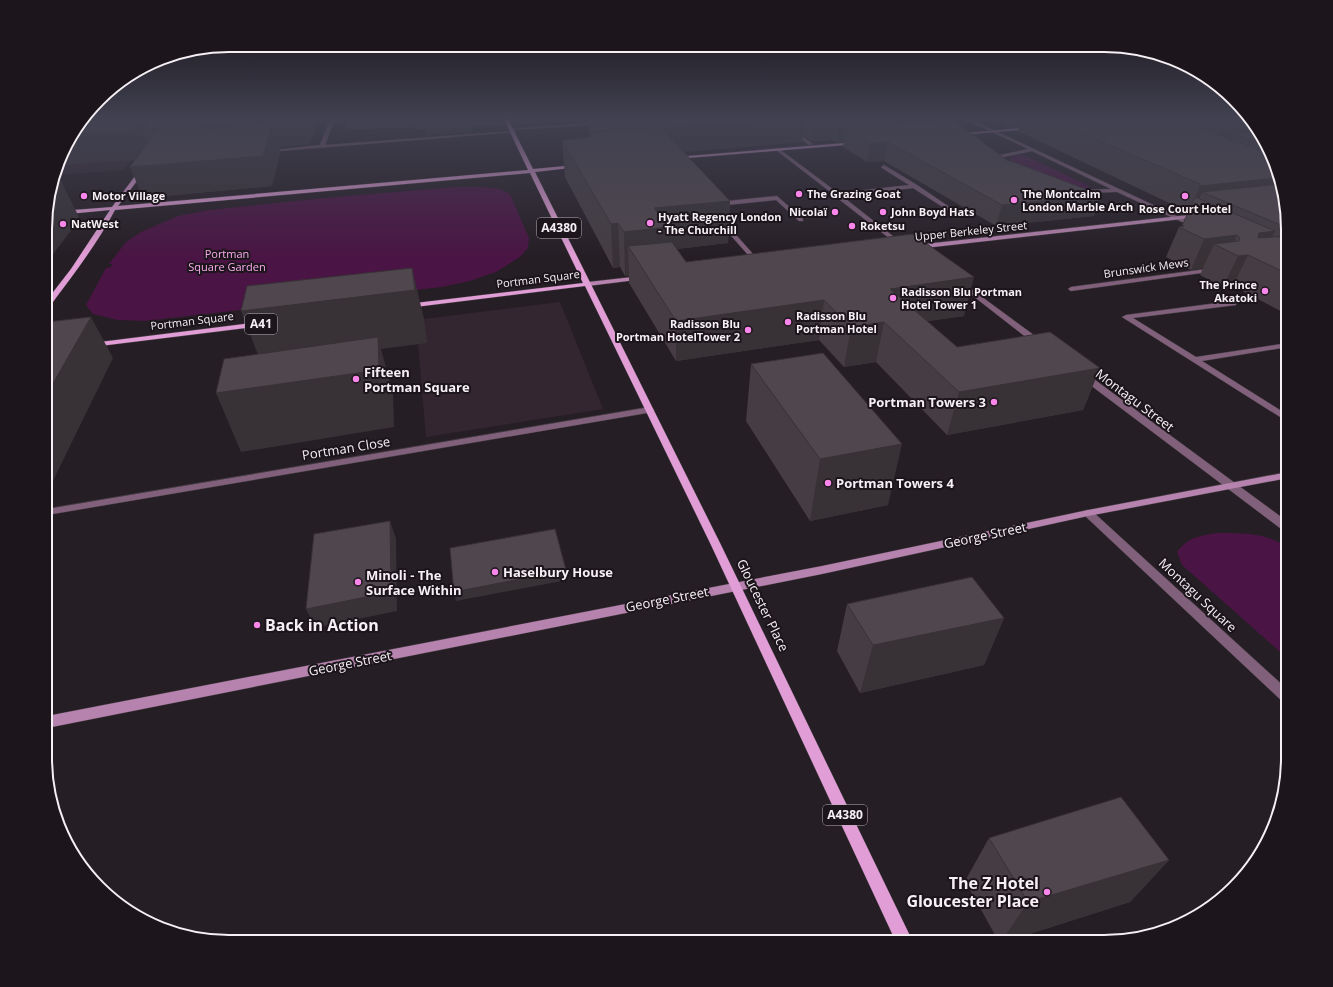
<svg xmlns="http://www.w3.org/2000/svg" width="1333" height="987" font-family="'Open Sans',sans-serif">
<rect width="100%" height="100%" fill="#261e25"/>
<path fill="#332631" d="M 167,117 L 123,170 L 56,175 L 64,147 Z
M 560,302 L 603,409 L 426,437 L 416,320 Z"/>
<path fill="#4a1544" d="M 1018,155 L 1026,156 L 1087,185 L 1090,188 L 1083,189 L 1009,162 L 1010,158 Z
M 456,187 L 479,187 L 500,189 L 510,194 L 529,238 L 528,248 L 520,257 L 496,272 L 470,281 L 442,287 L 145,321 L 118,320 L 93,314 L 86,305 L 106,268 L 111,267 L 113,264 L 109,264 L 126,242 L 141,232 L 178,216 L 209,210 L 335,197 Z
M 1217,533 C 1241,533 1267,532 1288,548 L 1288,659 L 1182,565 L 1177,552 C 1188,537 1199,536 1217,533 Z"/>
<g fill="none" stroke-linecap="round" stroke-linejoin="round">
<g stroke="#433b42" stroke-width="1">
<path id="street" d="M 960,117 L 966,117 L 1198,226 L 1193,227 L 1117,192 L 1078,193 L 1077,192 L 1080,190 L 1111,189 L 1032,151 L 1004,157 L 1001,161 L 1006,168 L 1001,169 L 997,161 L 1000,155 L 1028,149 Z
M 357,118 L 359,120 L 340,121 L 333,124 L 325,145 L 513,131 L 515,132 L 267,152 L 265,151 L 320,145 L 329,122 L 339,119 Z
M 602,122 L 604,124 L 512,130 L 510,129 Z
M 790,130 L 794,130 L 813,144 L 809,145 L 790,132 Z
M 778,148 L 838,193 L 909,185 L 882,168 L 881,167 L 884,165 L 917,185 L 954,210 L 949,211 L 913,188 L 842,196 L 903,244 L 898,245 L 836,197 L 833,196 L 833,194 L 776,150 Z
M 777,196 L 803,219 L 803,221 L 799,221 L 776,200 L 717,206 L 714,204 L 717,202 Z
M 718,219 L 722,219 L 761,263 L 761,265 L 757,265 L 718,221 Z
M 1214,268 L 1216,269 L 1216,271 L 1071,291 L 1068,289 L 1071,287 Z
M 959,283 L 963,283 L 1042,341 L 1042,345 L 1036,345 L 959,285 Z
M 1233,301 L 1236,301 L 1236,305 L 1133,318 L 1196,357 L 1288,343 L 1288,347 L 1202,361 L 1288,415 L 1288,422 L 1122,317 L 1126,315 Z
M 1081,374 L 1087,374 L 1288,522 L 1288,531 L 1284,531 L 1081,378 L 1080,376 Z
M 650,407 L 654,410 L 653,412 L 47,515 L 47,509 Z
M 1088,510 L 1092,511 L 1288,690 L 1288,703 L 1283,702 L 1084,515 L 1083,513 L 1084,511 Z"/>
</g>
<g stroke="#433b42" stroke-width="1">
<path id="secondary" d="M 1198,214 L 1200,215 L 1200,217 L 916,249 L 913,247 L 916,245 Z
M 642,276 L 645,278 L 644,279 L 588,286 L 585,284 L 588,282 Z
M 1288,472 L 1288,478 L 1088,516 L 822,574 L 47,728 L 47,716 L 822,566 L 1088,510 Z"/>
</g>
<g stroke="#433b42" stroke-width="1">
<path id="primary" d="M 503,117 L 507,117 L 533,169 L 576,165 L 579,167 L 535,172 L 721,545 L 913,942 L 896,942 L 711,545 L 585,286 L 407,308 L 403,306 L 407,304 L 583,283 L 530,173 L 115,210 C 97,244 73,275 50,306 L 47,306 L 47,300 L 71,269 L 110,210 L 47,216 L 47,212 L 112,207 L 141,168 L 146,169 L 118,206 L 528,170 Z
M 1031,127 L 1033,129 L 959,135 L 957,134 Z
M 857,142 L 859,144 L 676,159 L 674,158 L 676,157 Z
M 260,322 L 263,322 L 263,326 L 92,347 L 88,345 L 92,343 Z"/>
</g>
<use href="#street" fill="#80607a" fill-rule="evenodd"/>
<use href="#secondary" fill="#b683ae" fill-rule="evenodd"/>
<use href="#primary" fill="#e19ed6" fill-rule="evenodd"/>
</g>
<path fill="#453d43" d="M 87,117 L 310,144 L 279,147 L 280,152 L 272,186 L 143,198 L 135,160 L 59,165 L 64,147 Z
M 344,117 L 504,117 L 505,125 L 471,127 L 472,131 L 427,135 L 424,129 L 417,130 L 416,127 L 347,130 Z
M 509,117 L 947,117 L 946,121 L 1008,161 L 1101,195 L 1094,216 L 996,226 L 884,161 L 867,162 L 843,147 L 844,141 L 836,142 L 832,140 L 812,141 L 803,135 L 802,142 L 683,152 L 730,201 L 728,243 L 677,249 L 686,262 L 964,316 L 927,321 L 957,347 L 1100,368 L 1083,410 L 947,435 L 876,362 L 844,367 L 819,340 L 676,361 L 629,283 L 629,276 L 625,276 L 620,267 L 613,268 L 565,177 L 562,140 L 590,137 L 588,121 L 513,125 Z
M 988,117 L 1245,117 L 1269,147 L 1288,217 L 1288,315 L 1233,286 L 1223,287 L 1200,275 L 1203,268 L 1191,270 L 1166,257 L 1179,227 L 1182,227 L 1188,212 L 1018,131 L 1019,126 L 1008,127 Z
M 751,364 L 888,505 L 810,521 L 746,421 Z
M 847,604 L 1004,618 L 984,665 L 860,693 L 837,651 Z
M 989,838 L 1169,860 L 1130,902 L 1004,942 L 999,942 L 965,881 Z"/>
<path fill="#383237" d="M 144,117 L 177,117 L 143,129 L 152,150 L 145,159 L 59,165 L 64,147 L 74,134 Z
M 294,117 L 321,117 L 310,144 L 279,147 L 280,152 L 272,186 L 143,198 L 130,167 L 216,152 L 202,127 L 206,124 Z
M 423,117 L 470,117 L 472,131 L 427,135 Z
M 805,117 L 802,142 L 655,154 L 652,128 Z
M 815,117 L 835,117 L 832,140 L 812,141 Z
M 839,117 L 947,117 L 943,133 L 846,129 L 844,141 L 836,142 Z
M 1011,117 L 1022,117 L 1019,126 L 1008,127 Z
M 1253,127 L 1267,145 L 1233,134 L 1225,153 L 1210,154 L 1221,130 Z
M 888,142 L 884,161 L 867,162 L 870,144 Z
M 1277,178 L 1284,203 L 1202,192 L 1193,213 L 1188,213 L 1200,186 Z
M 60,179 L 80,219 L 47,262 L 47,205 L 52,188 Z
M 1101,195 L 1094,216 L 996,226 L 1002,205 Z
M 730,201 L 728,243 L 668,250 L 628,246 L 629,276 L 625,276 L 624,232 L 654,208 Z
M 618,223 L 620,267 L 613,268 L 611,224 Z
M 1275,231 L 1260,260 L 1248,255 L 1259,233 Z
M 1237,235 L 1229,252 L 1214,244 L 1203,268 L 1191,270 L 1204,239 Z
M 1248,255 L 1233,286 L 1223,287 L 1238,256 Z
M 412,268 L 424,319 L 427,343 L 381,349 L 393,394 L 394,427 L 241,452 L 216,393 L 262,365 L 241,311 Z
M 974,277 L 964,316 L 890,327 L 884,322 L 876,362 L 844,367 L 851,327 L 890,289 Z
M 824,300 L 819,340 L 676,361 L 676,321 Z
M 91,317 L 113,358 L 47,493 L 47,394 Z
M 1100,368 L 1083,410 L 947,435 L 959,392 Z
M 902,444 L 888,505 L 810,521 L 820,459 Z
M 390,521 L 396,539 L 397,611 L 315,628 L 306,609 Z
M 566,570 L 567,580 L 456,601 L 454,592 Z
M 1004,618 L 984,665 L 860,693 L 873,645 Z
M 1169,860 L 1130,902 L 1004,942 L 1001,942 L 1028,902 Z"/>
<path fill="#50474e" stroke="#383237" d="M 87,117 L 144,117 L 133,131 L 74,134 Z
M 153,117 L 294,117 L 206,124 L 202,127 L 206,129 L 272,124 L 263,156 L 130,167 L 155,133 L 160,130 L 159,128 L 143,129 Z
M 588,117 L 804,117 L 661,128 L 660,127 L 590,132 L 590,136 Z
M 1045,117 L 1171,117 L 1171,118 L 1271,154 L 1277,178 L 1200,186 L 1200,184 Z
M 1182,117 L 1245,117 L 1253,127 L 1221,130 Z
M 953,120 L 1008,161 L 1011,161 L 1101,195 L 1002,205 L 888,142 L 870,144 L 846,129 Z
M 660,127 L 730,201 L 654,208 L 668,227 L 624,232 L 618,223 L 611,224 L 562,140 L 591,137 L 590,132 Z
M 1256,132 L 1269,147 L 1233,134 Z
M 54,179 L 60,179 L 52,188 Z
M 1279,184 L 1288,217 L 1288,228 L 1202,192 Z
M 1195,197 L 1275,231 L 1259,233 L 1258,238 L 1288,236 L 1288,274 L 1248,255 L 1238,256 L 1214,244 L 1239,241 L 1240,238 L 1237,235 L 1204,239 L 1179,227 L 1184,226 L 1182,226 Z
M 913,234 L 974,277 L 890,289 L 957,347 L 1050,332 L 1100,368 L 959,392 L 884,322 L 851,327 L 824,300 L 676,321 L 628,246 L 672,242 L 686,262 Z
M 412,268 L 415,290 L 241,311 L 247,286 Z
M 91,317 L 47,394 L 47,322 Z
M 378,337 L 379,370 L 216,393 L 224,359 Z
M 823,353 L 902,444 L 820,459 L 751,364 Z
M 390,521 L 391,592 L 306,609 L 314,534 Z
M 555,529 L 566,570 L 454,592 L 450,548 Z
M 972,577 L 1004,618 L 873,645 L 847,604 Z
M 1121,797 L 1169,860 L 1028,902 L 989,838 Z"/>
<linearGradient id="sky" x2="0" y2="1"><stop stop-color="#151014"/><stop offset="0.46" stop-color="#414151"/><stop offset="1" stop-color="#414151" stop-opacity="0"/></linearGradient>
<rect width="1333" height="256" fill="url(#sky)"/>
<g fill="#f987e9" stroke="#1c151b" stroke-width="1.5">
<circle cx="799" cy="194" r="4"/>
<circle cx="84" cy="196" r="4"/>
<circle cx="1185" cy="196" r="4"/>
<circle cx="1014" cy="200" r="4"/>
<circle cx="835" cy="212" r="4"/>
<circle cx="883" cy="212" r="4"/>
<circle cx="650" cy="223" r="4"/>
<circle cx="63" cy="224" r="4"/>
<circle cx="852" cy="226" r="4"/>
<circle cx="1265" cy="291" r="4"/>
<circle cx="893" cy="298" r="4"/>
<circle cx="788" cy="322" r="4"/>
<circle cx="748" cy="330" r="4"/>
<circle cx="356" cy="379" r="4"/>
<circle cx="994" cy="402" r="4"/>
<circle cx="828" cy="483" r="4"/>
<circle cx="495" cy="572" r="4"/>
<circle cx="358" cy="582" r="4"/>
<circle cx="257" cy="625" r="4"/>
<circle cx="1047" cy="892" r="4"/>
</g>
<g text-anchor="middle" stroke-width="4" stroke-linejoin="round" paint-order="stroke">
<g font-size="11" font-weight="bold" fill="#f6f0f5" stroke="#1c151b" text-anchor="start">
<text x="807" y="198">The Grazing Goat</text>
<text x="1022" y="198">The Montcalm<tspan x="1022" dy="13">London Marble Arch</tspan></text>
<text x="92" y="200">Motor Village</text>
<text x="1185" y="213" text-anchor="middle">Rose Court Hotel</text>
<text x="827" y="216" text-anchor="end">Nicolaï</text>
<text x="891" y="216">John Boyd Hats</text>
<text x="658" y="221">Hyatt Regency London<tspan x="658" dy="13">- The Churchill</tspan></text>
<text x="71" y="228">NatWest</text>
<text x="860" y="230">Roketsu</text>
<text x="1257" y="289" text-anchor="end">The Prince<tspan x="1257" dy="13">Akatoki</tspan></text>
<text x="901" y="296">Radisson Blu Portman<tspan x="901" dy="13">Hotel Tower 1</tspan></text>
<text x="796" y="320">Radisson Blu<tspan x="796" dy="13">Portman Hotel</tspan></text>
<text x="740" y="328" text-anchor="end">Radisson Blu<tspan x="740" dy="13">Portman HotelTower 2</tspan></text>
</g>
<g font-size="11" fill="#f6f0f5" stroke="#1c151b">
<text transform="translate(971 231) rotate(-6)" y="4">Upper Berkeley Street</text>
<text transform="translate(1146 268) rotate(-8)" y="4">Brunswick Mews</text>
<text transform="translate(538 279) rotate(-7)" y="4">Portman Square</text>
<text transform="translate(192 321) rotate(-7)" y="4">Portman Square</text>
</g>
<g font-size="11" fill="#fbacee" stroke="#1c151b">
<text x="227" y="258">Portman<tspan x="227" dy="13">Square Garden</tspan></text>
</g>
<g fill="#1c151b" stroke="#b5aeb4" stroke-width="1">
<rect x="537" y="218" width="44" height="20" rx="3"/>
<rect x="245" y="314" width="32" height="20" rx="3"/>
<rect x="823" y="805" width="44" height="20" rx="3"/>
</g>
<g font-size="12" font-weight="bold" fill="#f6f0f5">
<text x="559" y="232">A4380</text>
<text x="261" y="328">A41</text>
<text x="845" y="819">A4380</text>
</g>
<g font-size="13" font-weight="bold" fill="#f6f0f5" stroke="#1c151b" text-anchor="start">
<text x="364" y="377">Fifteen<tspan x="364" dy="15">Portman Square</tspan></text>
<text x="986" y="407" text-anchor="end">Portman Towers 3</text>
<text x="836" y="488">Portman Towers 4</text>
<text x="503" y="577">Haselbury House</text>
<text x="366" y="580">Minoli - The<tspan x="366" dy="15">Surface Within</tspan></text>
</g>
<g font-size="13" fill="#f6f0f5" stroke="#1c151b">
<text transform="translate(1135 400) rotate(37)" y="5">Montagu Street</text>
<text transform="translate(346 448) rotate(-9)" y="5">Portman Close</text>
<text transform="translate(985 535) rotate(-12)" y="5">George Street</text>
<text transform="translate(1198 595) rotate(43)" y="5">Montagu Square</text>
<text transform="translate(667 599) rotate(-11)" y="5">George Street</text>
<text transform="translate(763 605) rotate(64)" y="5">Gloucester Place</text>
<text transform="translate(350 663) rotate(-11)" y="5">George Street</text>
</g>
<g font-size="16" font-weight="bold" fill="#f6f0f5" stroke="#1c151b" text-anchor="start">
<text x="265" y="631">Back in Action</text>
<text x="1039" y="889" text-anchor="end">The Z Hotel<tspan x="1039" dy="18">Gloucester Place</tspan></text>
</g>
</g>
<path d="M0 0H1333V987H0ZM229 52H1104A177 177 0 0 1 1281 229V758A177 177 0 0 1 1104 935H229A177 177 0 0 1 52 758V229A177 177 0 0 1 229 52Z" fill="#1c151b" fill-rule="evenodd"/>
<path fill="none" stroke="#f6f0f5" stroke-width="2" d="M229 52H1104A177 177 0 0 1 1281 229V758A177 177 0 0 1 1104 935H229A177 177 0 0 1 52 758V229A177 177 0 0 1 229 52Z"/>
</svg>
